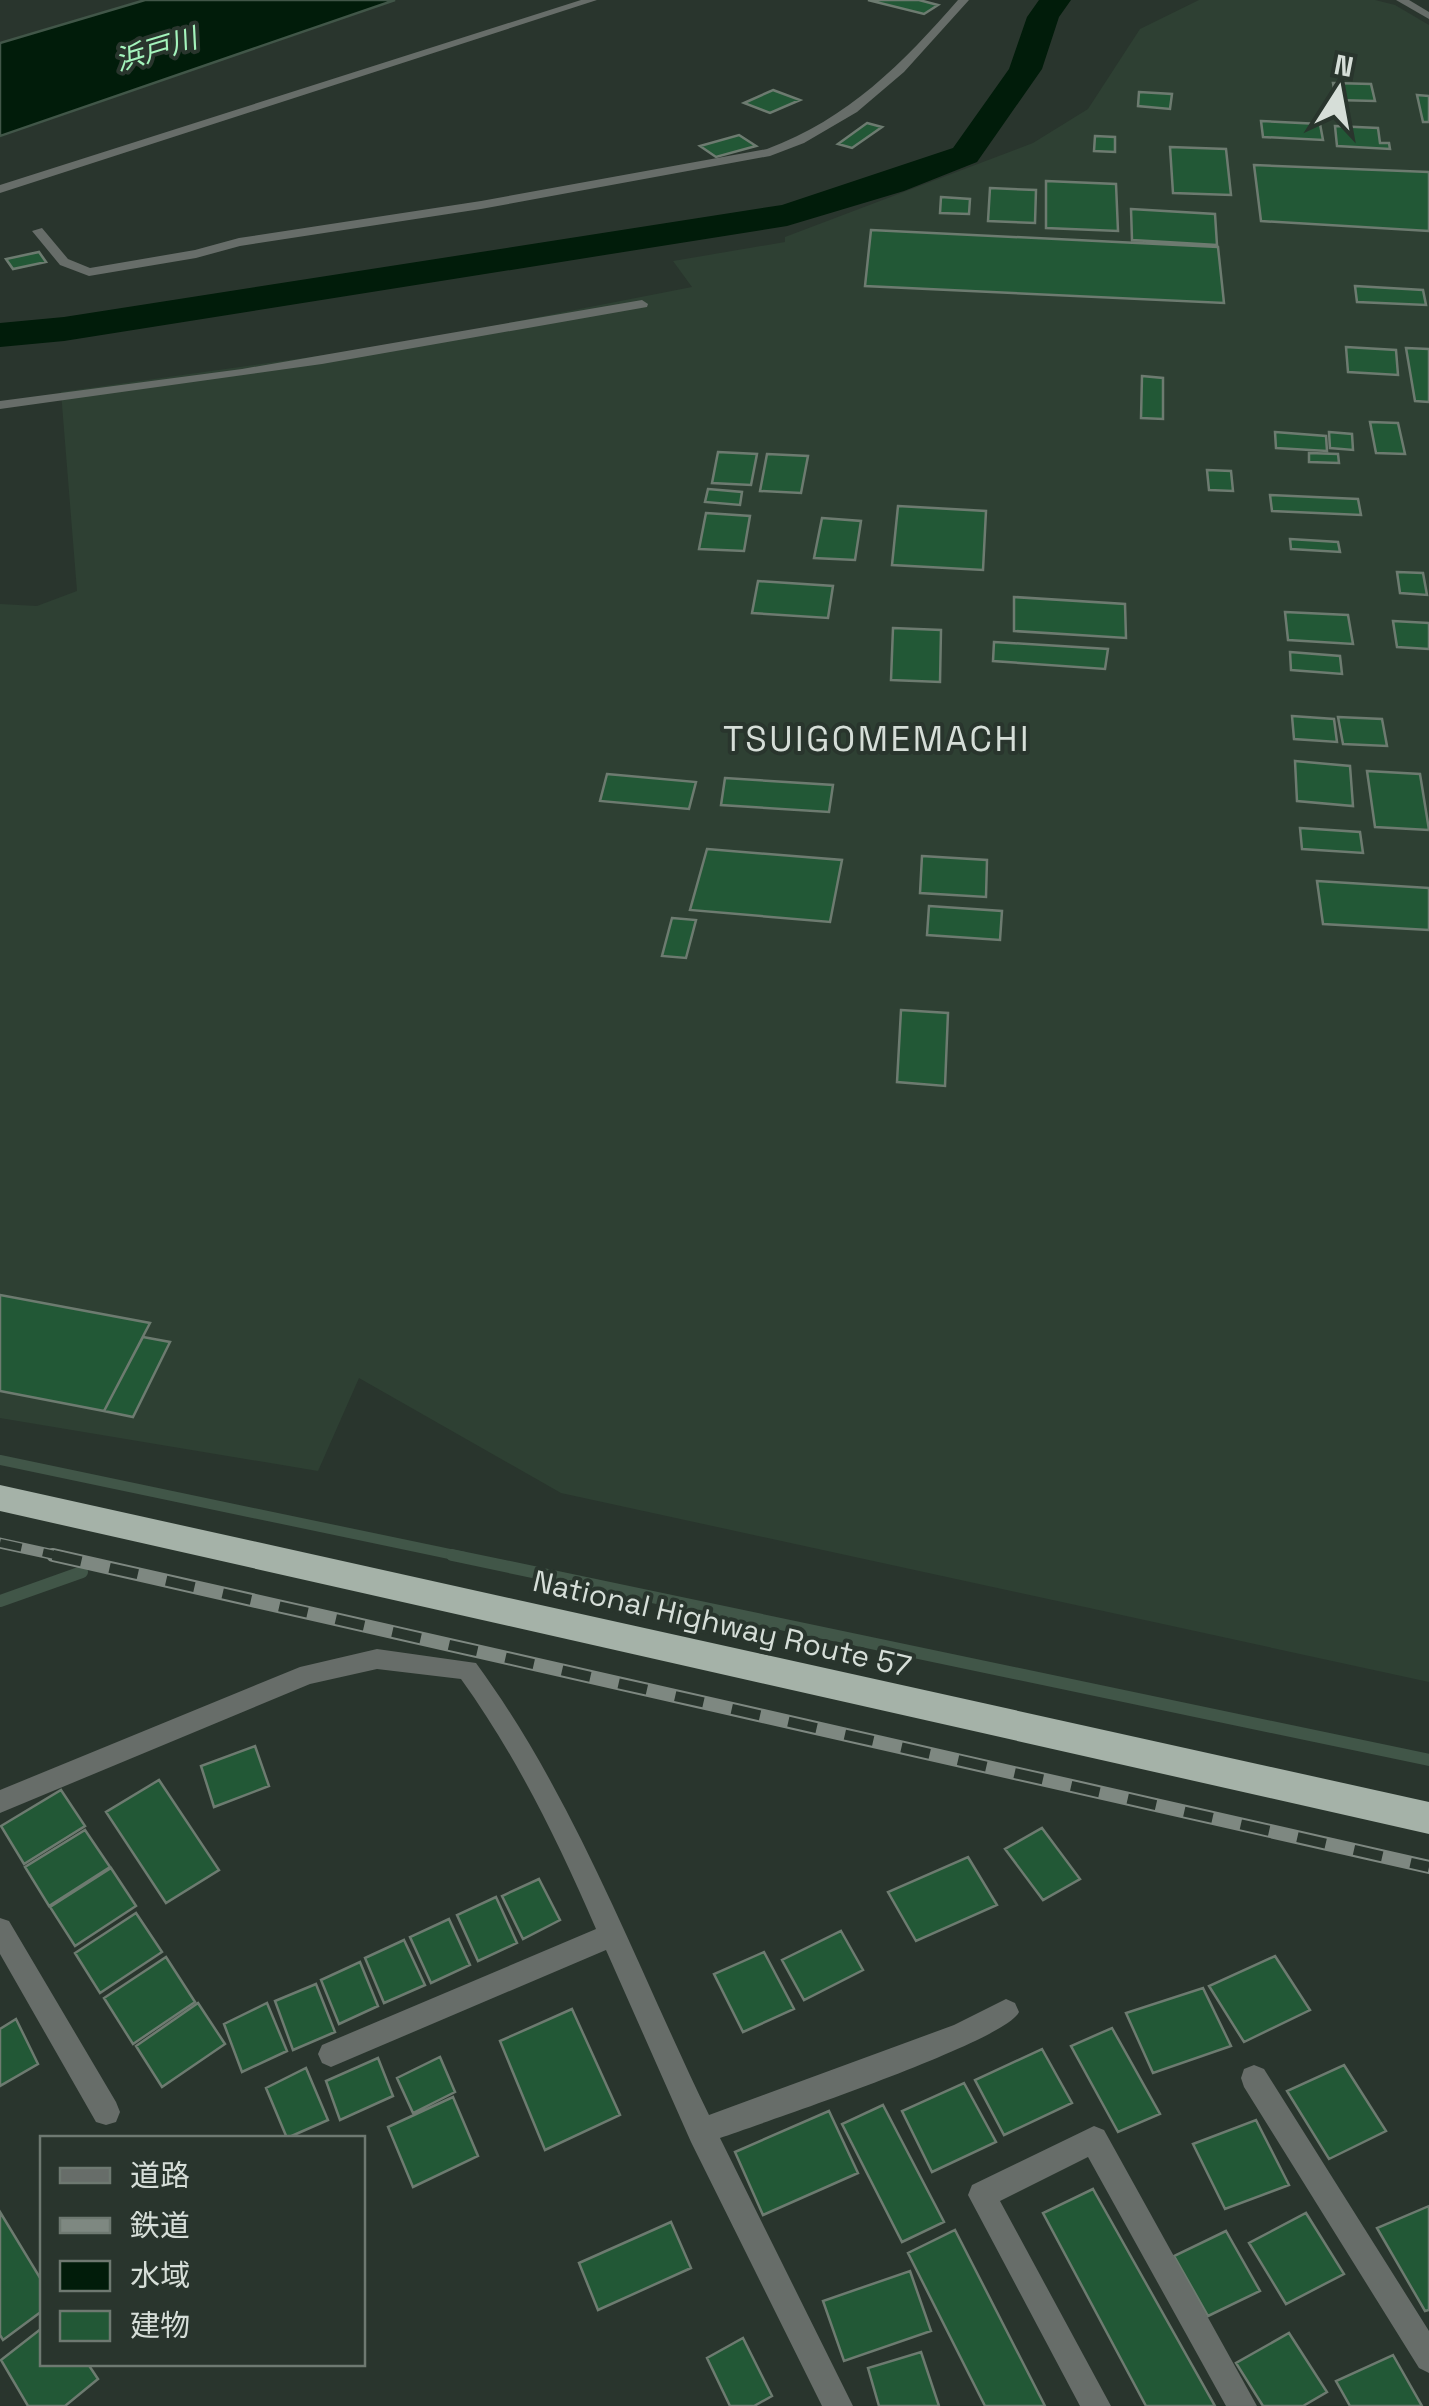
<svg xmlns="http://www.w3.org/2000/svg" width="1429" height="2406" font-family="'Space Grotesk','Noto Sans JP',sans-serif">
<rect width="100%" height="100%" fill="#29352d"/>
<path fill="#2e4033" d="M 1199,0 L 1375,0 L 1395,5 L 1429,25 L 1429,1682 L 561,1493 L 359,1378 L 318,1471 L 0,1418 L 0,604 L 37,606 L 77,591 L 61,392 L 396,345 L 692,287 L 673,261 L 785,242 L 785,237 L 1033,143 L 1088,109 L 1140,29 Z"/>
<path fill="#011c0a" stroke="#415648" stroke-width="2.5" d="M 145,0 L 395,0 L 0,136 L 0,43 Z"/>
<g fill="none" stroke-linecap="round" stroke-linejoin="round">
<path stroke="#415648" stroke-width="10" d="M 0,1460 L 464,1557"/>
<path stroke="#415648" stroke-width="12" d="M 452,1555 L 1429,1760
M 0,1601 L 82,1572"/>
<path fill="#011c0a" fill-rule="evenodd" d="M 1039,0 L 1071,0 L 1059,17 L 1042,69 L 977,162 L 904,191 L 787,226 L 64,341 L 0,347 L 0,323 L 64,317 L 782,205 L 953,148 L 1009,69 L 1027,17 Z"/>
</g>
<path fill="#225836" stroke="#6d7b70" stroke-width="2.5" d="M 868,0 L 919,0 L 938,5 L 924,14 Z
M 1333,83 L 1371,84 L 1375,101 L 1336,100 Z
M 773,90 L 800,100 L 770,113 L 744,103 Z
M 1139,92 L 1172,94 L 1170,109 L 1138,106 Z
M 1417,95 L 1429,96 L 1429,122 L 1423,122 Z
M 1261,121 L 1320,124 L 1323,140 L 1263,137 Z
M 867,123 L 882,127 L 852,148 L 838,144 Z
M 1335,126 L 1378,128 L 1380,143 L 1389,143 L 1390,149 L 1337,146 Z
M 739,135 L 756,146 L 716,157 L 700,146 Z
M 1095,136 L 1115,137 L 1115,152 L 1094,151 Z
M 1170,147 L 1226,149 L 1231,195 L 1173,193 Z
M 1254,165 L 1429,172 L 1429,231 L 1261,221 Z
M 1046,181 L 1116,184 L 1118,231 L 1046,228 Z
M 990,188 L 1036,190 L 1035,223 L 988,221 Z
M 941,197 L 970,199 L 969,214 L 940,213 Z
M 1131,209 L 1215,214 L 1217,245 L 1132,240 Z
M 871,230 L 1218,247 L 1224,303 L 865,286 Z
M 39,252 L 46,262 L 13,269 L 6,259 Z
M 1355,286 L 1423,290 L 1426,305 L 1357,302 Z
M 1346,347 L 1396,350 L 1398,375 L 1348,372 Z
M 1406,348 L 1429,349 L 1429,402 L 1415,401 Z
M 1142,376 L 1163,378 L 1163,419 L 1141,418 Z
M 1370,422 L 1398,423 L 1405,454 L 1376,453 Z
M 1275,432 L 1326,436 L 1327,451 L 1276,448 Z
M 1329,432 L 1352,434 L 1353,450 L 1330,448 Z
M 718,452 L 757,454 L 751,485 L 712,483 Z
M 1309,453 L 1338,454 L 1339,463 L 1309,462 Z
M 767,454 L 808,456 L 801,493 L 760,491 Z
M 1207,470 L 1231,471 L 1233,491 L 1209,490 Z
M 708,489 L 742,492 L 740,505 L 705,502 Z
M 1270,495 L 1358,499 L 1361,515 L 1272,511 Z
M 898,506 L 986,511 L 983,570 L 892,565 Z
M 706,513 L 750,516 L 744,551 L 699,549 Z
M 822,518 L 861,521 L 855,560 L 814,558 Z
M 1290,539 L 1338,542 L 1340,552 L 1291,549 Z
M 1397,572 L 1423,573 L 1427,595 L 1400,593 Z
M 758,581 L 833,586 L 828,618 L 752,613 Z
M 1014,597 L 1125,604 L 1126,638 L 1014,631 Z
M 1285,612 L 1348,615 L 1353,644 L 1288,640 Z
M 1393,621 L 1429,623 L 1429,649 L 1397,647 Z
M 893,628 L 941,630 L 940,682 L 891,680 Z
M 994,642 L 1108,649 L 1105,669 L 993,661 Z
M 1290,652 L 1340,656 L 1342,674 L 1291,670 Z
M 1292,716 L 1334,719 L 1337,742 L 1294,739 Z
M 1338,717 L 1382,719 L 1387,746 L 1343,744 Z
M 1295,761 L 1350,766 L 1353,806 L 1297,801 Z
M 1367,771 L 1420,774 L 1429,830 L 1375,827 Z
M 607,774 L 696,782 L 689,809 L 600,801 Z
M 725,778 L 833,785 L 829,812 L 721,805 Z
M 1300,828 L 1360,832 L 1363,853 L 1302,849 Z
M 707,849 L 842,860 L 830,922 L 690,910 Z
M 922,856 L 987,860 L 986,897 L 920,893 Z
M 1317,881 L 1429,888 L 1429,930 L 1323,924 Z
M 929,906 L 1002,911 L 1000,940 L 927,935 Z
M 672,918 L 696,920 L 686,958 L 662,956 Z
M 901,1010 L 948,1013 L 945,1086 L 897,1082 Z
M 0,1295 L 150,1323 L 104,1411 L 0,1391 Z
M 143,1337 L 170,1342 L 133,1417 L 104,1411 Z
M 255,1746 L 269,1786 L 214,1807 L 201,1766 Z
M 159,1780 L 219,1870 L 166,1903 L 106,1812 Z
M 61,1790 L 85,1826 L 24,1864 L 1,1826 Z
M 1042,1828 L 1080,1879 L 1043,1900 L 1005,1849 Z
M 85,1830 L 110,1867 L 49,1906 L 25,1867 Z
M 968,1857 L 997,1905 L 916,1941 L 888,1892 Z
M 111,1868 L 136,1906 L 75,1946 L 50,1907 Z
M 539,1879 L 560,1920 L 523,1939 L 502,1896 Z
M 496,1897 L 517,1943 L 478,1961 L 457,1915 Z
M 136,1913 L 162,1952 L 100,1993 L 75,1953 Z
M 449,1919 L 470,1965 L 431,1983 L 410,1937 Z
M 841,1931 L 863,1970 L 804,2000 L 782,1960 Z
M 404,1940 L 425,1985 L 384,2003 L 365,1958 Z
M 764,1952 L 794,2009 L 743,2032 L 714,1974 Z
M 1275,1956 L 1310,2010 L 1244,2042 L 1209,1986 Z
M 166,1957 L 195,2002 L 133,2044 L 104,1998 Z
M 360,1962 L 378,2006 L 339,2024 L 321,1980 Z
M 316,1984 L 335,2032 L 293,2050 L 275,2001 Z
M 1203,1988 L 1231,2046 L 1153,2073 L 1126,2013 Z
M 198,2003 L 225,2044 L 162,2087 L 136,2046 Z
M 267,2003 L 287,2051 L 242,2072 L 224,2024 Z
M 572,2009 L 620,2115 L 545,2150 L 500,2041 Z
M 16,2019 L 38,2064 L 0,2086 L 0,2029 Z
M 1112,2028 L 1160,2114 L 1118,2132 L 1071,2046 Z
M 1042,2049 L 1072,2103 L 1004,2135 L 975,2080 Z
M 440,2057 L 455,2092 L 413,2113 L 397,2078 Z
M 378,2058 L 393,2096 L 340,2120 L 326,2081 Z
M 1344,2065 L 1386,2131 L 1329,2159 L 1287,2091 Z
M 306,2068 L 328,2120 L 287,2138 L 266,2088 Z
M 964,2083 L 996,2142 L 932,2172 L 902,2111 Z
M 453,2097 L 478,2156 L 413,2187 L 388,2127 Z
M 883,2105 L 944,2222 L 902,2242 L 842,2124 Z
M 829,2111 L 858,2173 L 763,2215 L 735,2152 Z
M 1256,2120 L 1289,2185 L 1225,2209 L 1193,2144 Z
M 1093,2189 L 1215,2406 L 1146,2406 L 1043,2213 Z
M 1429,2206 L 1429,2310 L 1425,2311 L 1377,2228 Z
M 0,2212 L 42,2281 L 42,2311 L 3,2340 L 0,2335 Z
M 1306,2213 L 1344,2274 L 1286,2304 L 1249,2243 Z
M 671,2222 L 691,2268 L 598,2310 L 579,2263 Z
M 955,2230 L 1045,2406 L 985,2406 L 908,2253 Z
M 1226,2231 L 1260,2291 L 1208,2316 L 1174,2256 Z
M 910,2271 L 931,2331 L 844,2361 L 823,2301 Z
M 42,2328 L 42,2364 L 88,2364 L 98,2379 L 65,2406 L 28,2406 L 1,2360 Z
M 1289,2333 L 1327,2392 L 1303,2406 L 1263,2406 L 1236,2363 Z
M 743,2338 L 772,2396 L 754,2406 L 730,2406 L 707,2358 Z
M 921,2352 L 939,2406 L 879,2406 L 868,2368 Z
M 1393,2355 L 1422,2406 L 1350,2406 L 1336,2381 Z"/>
<g fill="none" stroke-linecap="round" stroke-linejoin="round">
<path fill="#676d69" fill-rule="evenodd" d="M 581,0 L 597,0 L 0,193 L 0,185 Z
M 958,0 L 969,0 L 904,72 L 857,112 L 804,143 L 770,156 L 481,209 L 240,246 L 196,258 L 89,276 L 60,265 L 32,231 L 42,228 L 68,259 L 90,268 L 195,250 L 239,238 L 481,201 L 767,149 C 848,119 903,63 958,0 Z
M 642,300 L 648,304 L 647,307 L 322,364 L 0,409 L 0,401 L 242,369 Z
M 377,1649 L 476,1663 C 577,1801 635,1963 709,2115 L 954,2025 L 1006,1999 L 1015,2003 L 1019,2012 C 1007,2041 765,2122 720,2138 L 853,2406 L 822,2406 L 691,2142 L 606,1950 L 331,2067 L 322,2063 L 318,2054 L 322,2045 L 596,1929 C 558,1841 517,1757 461,1679 L 377,1669 L 310,1684 L 0,1813 L 0,1790 L 300,1667 Z
M 0,1918 L 9,1921 L 116,2102 L 120,2112 L 116,2122 L 106,2125 L 96,2122 L 0,1954 Z
M 1254,2065 L 1264,2069 L 1429,2331 L 1429,2373 L 1419,2368 L 1244,2087 L 1241,2078 L 1244,2069 Z
M 1094,2126 L 1104,2130 L 1257,2406 L 1226,2406 L 1088,2157 L 1000,2201 L 1111,2406 L 1080,2406 L 968,2195 L 972,2185 Z"/>
<path fill="#676d69" fill-rule="evenodd" d="M 1396,0 L 1409,0 L 1429,12 L 1429,19 Z"/>
<path fill="#a5b2a8" fill-rule="evenodd" d="M 0,1485 L 1429,1802 L 1429,1834 L 0,1511 Z"/>
<g stroke="#7e8881" stroke-width="11">
<path id="rail-far1" d="M 0,1543 L 64,1557"/>
</g>
<g stroke="#7e8881" stroke-width="14">
<path id="rail" d="M 53,1555 L 1429,1867"/>
</g>
<use href="#rail-far1" stroke="#29352d" stroke-width="8" stroke-dasharray="22" stroke-linecap="butt"/>
<use href="#rail" stroke="#29352d" stroke-width="10" stroke-dasharray="29" stroke-linecap="butt"/>
</g>
<g text-anchor="middle" stroke-width="8" stroke-linejoin="round" paint-order="stroke">
<g font-size="28" font-style="italic" fill="#a4f4bc" stroke="#29352d">
<text transform="translate(156 49) rotate(-17)" y="10">浜戸川</text>
</g>
<g font-size="30" fill="#d6ded8" stroke="#29352d">
<text transform="translate(722 1624) rotate(13)" y="10">National Highway Route 57</text>
</g>
<g font-size="35" letter-spacing="2.5" fill="#d6ded8" stroke="#29352d">
<text x="877" y="751">TSUIGOMEMACHI</text>
</g>
</g>
<rect x="40" y="2136" width="325" height="230" fill="#29352d" stroke="#6e7971" stroke-width="2.5"/>
<rect x="60" y="2168" width="50" height="15" fill="#676d69" stroke="#6e7971" stroke-width="2.5"/>
<text x="130" y="2186" font-size="30" fill="#d6ded8">道路</text>
<rect x="60" y="2218" width="50" height="15" fill="#7e8881" stroke="#6e7971" stroke-width="2.5"/>
<text x="130" y="2236" font-size="30" fill="#d6ded8">鉄道</text>
<rect x="60" y="2261" width="50" height="30" fill="#011c0a" stroke="#6e7971" stroke-width="2.5"/>
<text x="130" y="2286" font-size="30" fill="#d6ded8">水域</text>
<rect x="60" y="2311" width="50" height="30" fill="#225836" stroke="#6e7971" stroke-width="2.5"/>
<text x="130" y="2336" font-size="30" fill="#d6ded8">建物</text>
<g transform="translate(1339 90) rotate(11)" stroke="#29352d" stroke-width="8" paint-order="stroke">
<path d="M0-8L18 38L0 25L-18 38Z" fill="#d6ded8"/>
<text y="-15" font-size="28" font-weight="bold" text-anchor="middle" fill="#d6ded8">N</text>
</g>
</svg>
